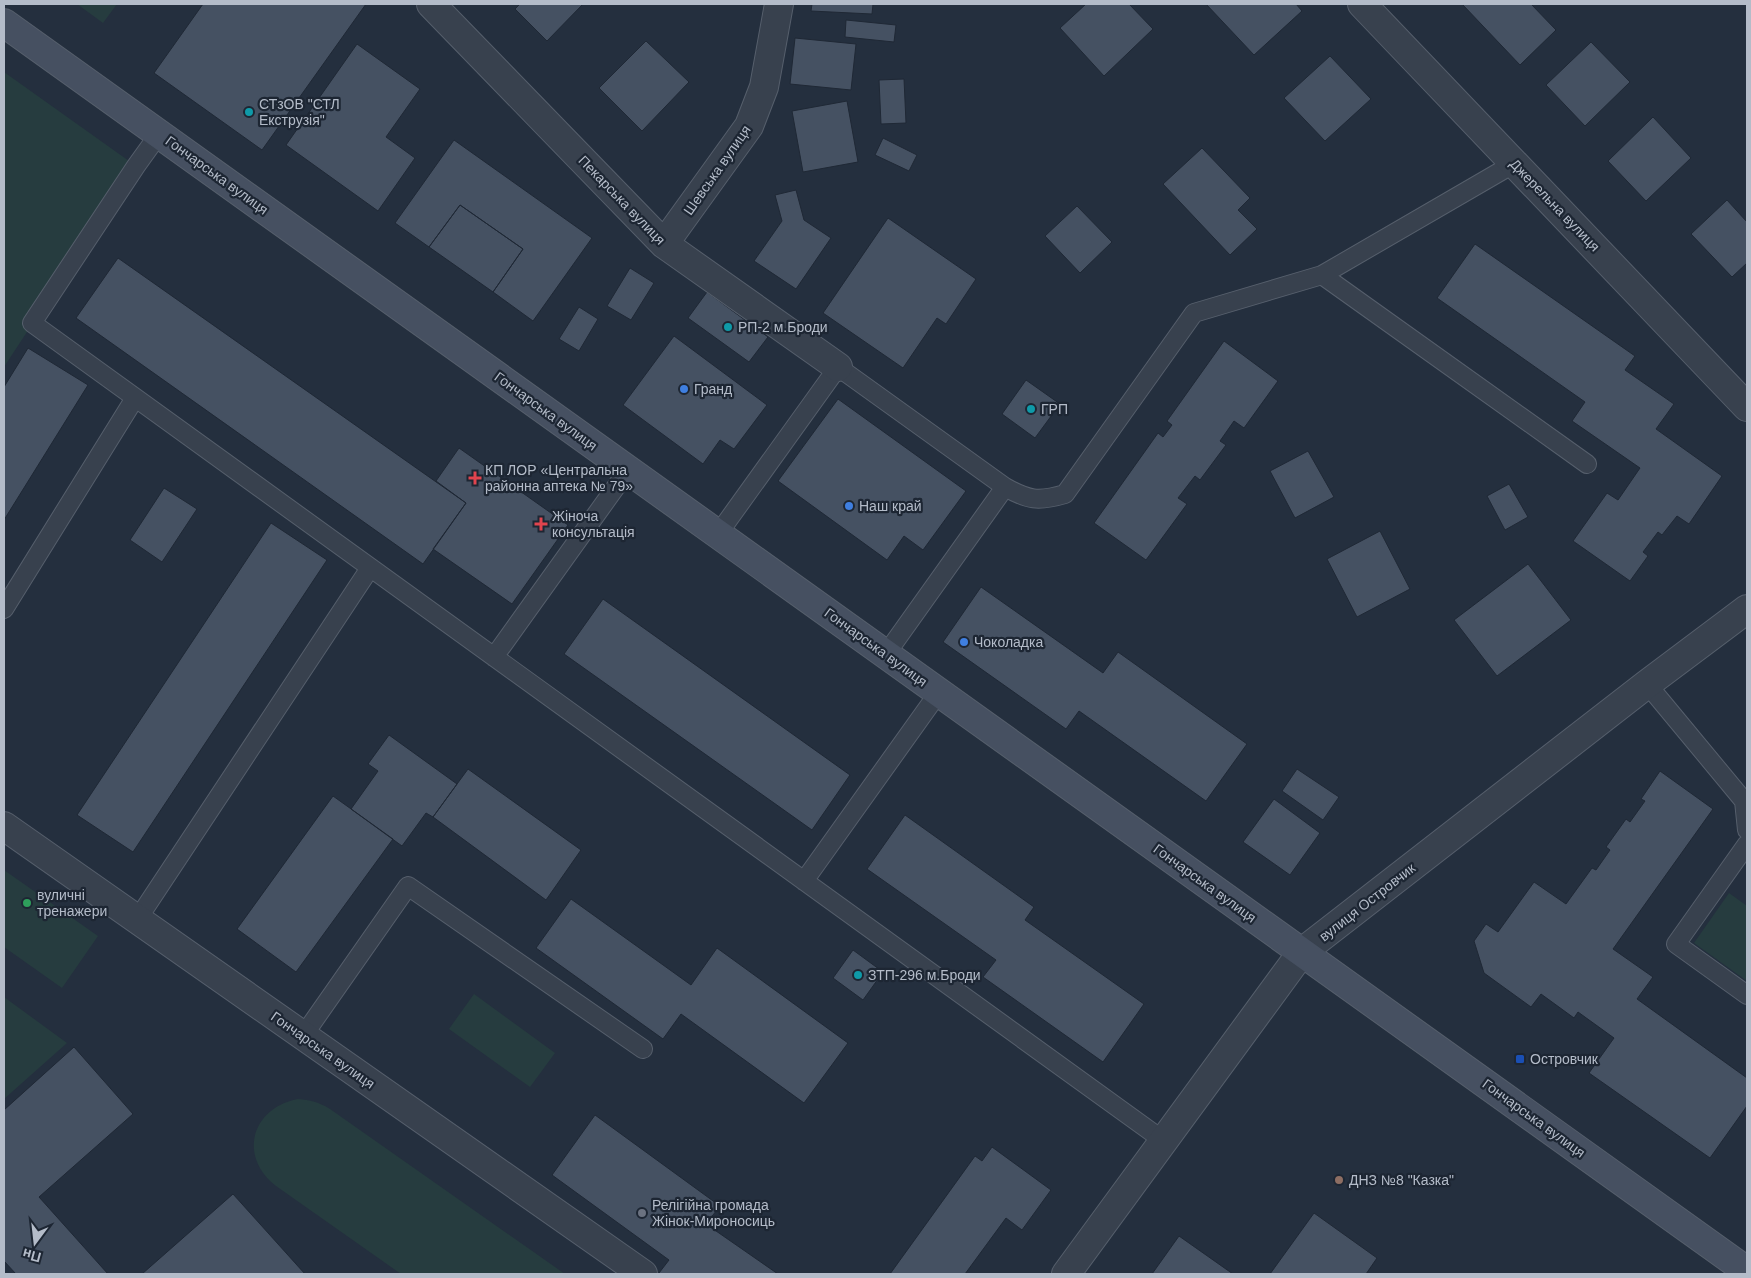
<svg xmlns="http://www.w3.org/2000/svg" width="1751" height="1278" font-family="Helvetica,sans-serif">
<rect width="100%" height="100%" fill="#242f3e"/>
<path fill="#263c3f" d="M 77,4 L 117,4 L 103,23 Z
M 4,72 L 136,166 L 4,367 Z
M 4,870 L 98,936 L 62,988 L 4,947 Z
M 1729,893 L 1747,906 L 1747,981 L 1694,943 Z
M 474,994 L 555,1053 L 530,1087 L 449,1029 Z
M 4,997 L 67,1043 L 4,1099 Z
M 298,1099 C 310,1100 319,1102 330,1109 L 565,1274 L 401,1274 L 276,1186 C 238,1157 251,1108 298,1099 Z"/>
<path fill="#455162" stroke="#1f2835" d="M 203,4 L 366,4 L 262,150 L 154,73 Z
M 520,4 L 583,4 L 547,41 L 515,9 Z
M 812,4 L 873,4 L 872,14 L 811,11 Z
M 1086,4 L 1129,4 L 1153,29 L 1104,76 L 1060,28 Z
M 1206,4 L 1296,4 L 1302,11 L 1254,55 Z
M 1465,4 L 1531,4 L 1556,30 L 1520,65 L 1463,5 Z
M 846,20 L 896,25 L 894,42 L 845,37 Z
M 795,38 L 856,44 L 851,90 L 790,84 Z
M 646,41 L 689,82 L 642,131 L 599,88 Z
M 1591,42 L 1630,82 L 1585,126 L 1546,85 Z
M 357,44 L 420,89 L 386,137 L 415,158 L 378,211 L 286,145 Z
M 1330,56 L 1371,99 L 1325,141 L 1284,98 Z
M 904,79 L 906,123 L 881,124 L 879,80 Z
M 847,101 L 858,162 L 803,172 L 792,111 Z
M 1653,117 L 1691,158 L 1646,201 L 1608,161 Z
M 883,138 L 917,155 L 909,171 L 875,155 Z
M 454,140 L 592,238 L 533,321 L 493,292 L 523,249 L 460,205 L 429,247 L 395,223 Z
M 1202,148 L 1250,198 L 1238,210 L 1257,229 L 1230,255 L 1163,184 Z
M 796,190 L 804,220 L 831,238 L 796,289 L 754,261 L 782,221 L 775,195 Z
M 1727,200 L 1747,222 L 1747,263 L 1732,277 L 1691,234 Z
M 460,205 L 523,249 L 493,292 L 429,247 Z
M 1077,206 L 1112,242 L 1080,273 L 1045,236 Z
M 888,218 L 976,279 L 946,324 L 937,318 L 903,368 L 823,313 Z
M 1475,244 L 1635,356 L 1625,370 L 1674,404 L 1656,429 L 1722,476 L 1689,524 L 1677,516 L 1662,535 L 1658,532 L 1643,552 L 1648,556 L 1630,581 L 1573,541 L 1607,493 L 1618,500 L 1640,468 L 1572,421 L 1585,402 L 1437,298 Z
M 118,258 L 466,503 L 423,564 L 76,318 Z
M 630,268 L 654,283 L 631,320 L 607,306 Z
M 707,292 L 768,337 L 749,362 L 688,318 Z
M 579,307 L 598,319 L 579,351 L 559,339 Z
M 674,336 L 767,405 L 734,449 L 720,440 L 703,464 L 623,405 Z
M 1224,341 L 1278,381 L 1244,428 L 1234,421 L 1220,441 L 1226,445 L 1200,480 L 1195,476 L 1178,498 L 1187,504 L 1146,560 L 1094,523 L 1158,433 L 1163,437 L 1172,425 L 1167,421 Z
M 28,348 L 88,385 L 4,520 L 4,387 Z
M 1026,380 L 1060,404 L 1035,438 L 1002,414 Z
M 838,399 L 966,491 L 923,550 L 904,536 L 887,560 L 778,481 Z
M 459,448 L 568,525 L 512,604 L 433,549 L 466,503 L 436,481 Z
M 1308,451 L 1334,497 L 1295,518 L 1270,471 Z
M 1509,484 L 1528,517 L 1505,530 L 1487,496 Z
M 164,488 L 197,509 L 162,562 L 130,540 Z
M 271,523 L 327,560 L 133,852 L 77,815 Z
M 1380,531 L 1410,589 L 1357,617 L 1327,559 Z
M 1528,564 L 1571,620 L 1497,676 L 1454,620 Z
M 981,587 L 1103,673 L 1118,652 L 1247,744 L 1206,801 L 1079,711 L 1066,729 L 943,642 Z
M 603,599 L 850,775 L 812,830 L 564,654 Z
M 389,735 L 457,784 L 433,817 L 426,813 L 402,846 L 351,809 L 378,771 L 368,764 Z
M 468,769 L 581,850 L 546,900 L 433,817 Z
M 1297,769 L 1339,797 L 1323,820 L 1282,791 Z
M 1660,771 L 1713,809 L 1613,949 L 1653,977 L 1637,999 L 1747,1078 L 1747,1106 L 1710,1158 L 1589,1073 L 1614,1038 L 1578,1012 L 1574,1018 L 1541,994 L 1531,1007 L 1484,973 L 1474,941 L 1486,924 L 1498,932 L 1534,882 L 1566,904 L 1592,868 L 1596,870 L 1610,850 L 1606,847 L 1626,819 L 1630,822 L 1645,801 L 1641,799 Z
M 333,796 L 393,839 L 296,972 L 237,929 Z
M 1274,799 L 1320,833 L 1290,875 L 1243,842 Z
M 905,815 L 1034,907 L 1025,920 L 1144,1004 L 1103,1062 L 983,977 L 996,960 L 867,869 Z
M 571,899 L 691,985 L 717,948 L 848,1043 L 804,1103 L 681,1014 L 663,1039 L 536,948 Z
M 853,950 L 883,972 L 863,1000 L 833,978 Z
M 74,1047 L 133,1114 L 39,1197 L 108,1274 L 16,1274 L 4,1261 L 4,1110 Z
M 595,1115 L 720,1206 L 706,1224 L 778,1274 L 661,1274 L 659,1273 L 669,1260 L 552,1175 Z
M 992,1147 L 1051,1190 L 1022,1230 L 1006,1218 L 965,1274 L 890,1274 L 975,1156 L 982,1161 Z
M 233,1194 L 305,1274 L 142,1274 Z
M 1314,1213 L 1377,1258 L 1366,1274 L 1270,1274 Z
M 1179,1236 L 1233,1274 L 1152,1274 Z"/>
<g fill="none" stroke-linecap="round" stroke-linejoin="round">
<g stroke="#565f6c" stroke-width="20">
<path id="lane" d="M 159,134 L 136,166 L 32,323 L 1164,1141
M 1322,275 L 1587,464
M 718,534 L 838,367 L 1005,487 C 1028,500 1038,502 1065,494 L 1194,313 L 1322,275 L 1515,163
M 4,609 L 135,398
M 886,654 L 1005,487
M 494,657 L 628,470
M 1647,684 L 1744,801 L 1747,830
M 1747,844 L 1676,944 L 1747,995
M 804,881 L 939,692
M 137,920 L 370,568
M 303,1036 L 408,886 L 643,1049"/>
</g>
<g stroke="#565f6c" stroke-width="30">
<path id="street" d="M 431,4 L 664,244 L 838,367
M 1362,4 L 1747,407
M 664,244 L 749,126 L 764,87 L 779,4
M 4,826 L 643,1274
M 1066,1274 L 1302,952 L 1647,684 L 1747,609"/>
</g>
<g stroke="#565f6c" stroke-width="30">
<path id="secondary" d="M 4,23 L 1747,1271"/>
</g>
<use href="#lane" stroke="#38414e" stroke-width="18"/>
<use href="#street" stroke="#38414e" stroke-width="28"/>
<use href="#secondary" stroke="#465061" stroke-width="28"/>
</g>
<g fill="#0f9aa8" stroke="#1d2633" stroke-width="2">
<circle cx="249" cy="112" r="5"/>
<circle cx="728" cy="327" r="5"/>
<circle cx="1031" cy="409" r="5"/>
<circle cx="858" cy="975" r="5"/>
</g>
<g fill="#3f7fe0" stroke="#1d2633" stroke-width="2">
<circle cx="684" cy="389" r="5"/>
<circle cx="849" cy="506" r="5"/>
<circle cx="964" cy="642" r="5"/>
</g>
<g fill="#e0444e" stroke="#1d2633" stroke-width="2">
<path d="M472.5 470.5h5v5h5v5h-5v5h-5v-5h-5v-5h5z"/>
<path d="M538.5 516.5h5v5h5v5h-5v5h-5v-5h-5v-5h5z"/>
</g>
<circle fill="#2e9e5b" stroke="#1d2633" stroke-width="2" cx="27" cy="903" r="5"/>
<rect fill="#1a4fb4" stroke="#1d2633" stroke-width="2" x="1515" y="1054" width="10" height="10" rx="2.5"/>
<circle fill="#8d6e63" stroke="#1d2633" stroke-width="2" cx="1339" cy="1180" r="5"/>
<circle fill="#6b7280" stroke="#1d2633" stroke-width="2" cx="642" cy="1213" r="5"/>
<g text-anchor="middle" stroke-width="4.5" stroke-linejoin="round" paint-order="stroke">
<g font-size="14" fill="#b4bcc9" stroke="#1d2633" text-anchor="start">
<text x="259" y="109">СТзОВ "СТЛ<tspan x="259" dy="16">Екструзія"</tspan></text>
<text x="738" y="332">РП-2 м.Броди</text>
<text x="694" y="394">Гранд</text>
<text x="1041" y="414">ГРП</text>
<text x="485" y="475">КП ЛОР «Центральна<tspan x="485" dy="16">районна аптека № 79»</tspan></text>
<text x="859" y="511">Наш край</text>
<text x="552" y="521">Жіноча<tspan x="552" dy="16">консультація</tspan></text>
<text x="974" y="647">Чоколадка</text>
<text x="37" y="900">вуличні<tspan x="37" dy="16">тренажери</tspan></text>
<text x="868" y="980">ЗТП-296 м.Броди</text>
<text x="1530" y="1064">Островчик</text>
<text x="1349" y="1185">ДНЗ №8 "Казка"</text>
<text x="652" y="1210">Релігійна громада<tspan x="652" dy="16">Жінок-Мироносиць</tspan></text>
</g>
<g font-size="14" fill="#b4bcc9" stroke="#1d2633">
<text transform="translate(717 170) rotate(-55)" y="5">Шевська вулиця</text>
<text transform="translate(217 175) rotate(36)" y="5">Гончарська вулиця</text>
<text transform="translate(622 200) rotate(46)" y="5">Пекарська вулиця</text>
<text transform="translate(1555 205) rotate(46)" y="5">Джерельна вулиця</text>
<text transform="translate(546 411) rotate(36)" y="5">Гончарська вулиця</text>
<text transform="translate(876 647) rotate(36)" y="5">Гончарська вулиця</text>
<text transform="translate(1205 883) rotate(36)" y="5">Гончарська вулиця</text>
<text transform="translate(1367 902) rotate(-38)" y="5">вулиця Островчик</text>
<text transform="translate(323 1050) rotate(35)" y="5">Гончарська вулиця</text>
<text transform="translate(1534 1118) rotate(36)" y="5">Гончарська вулиця</text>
</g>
</g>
<rect width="1751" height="1278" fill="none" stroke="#b4bcc9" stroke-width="10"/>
<g transform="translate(35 1243) rotate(195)" stroke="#1d2633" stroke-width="4" paint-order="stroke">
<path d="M0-4L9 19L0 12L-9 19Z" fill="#b4bcc9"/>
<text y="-8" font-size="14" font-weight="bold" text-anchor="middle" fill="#b4bcc9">Пн</text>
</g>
</svg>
